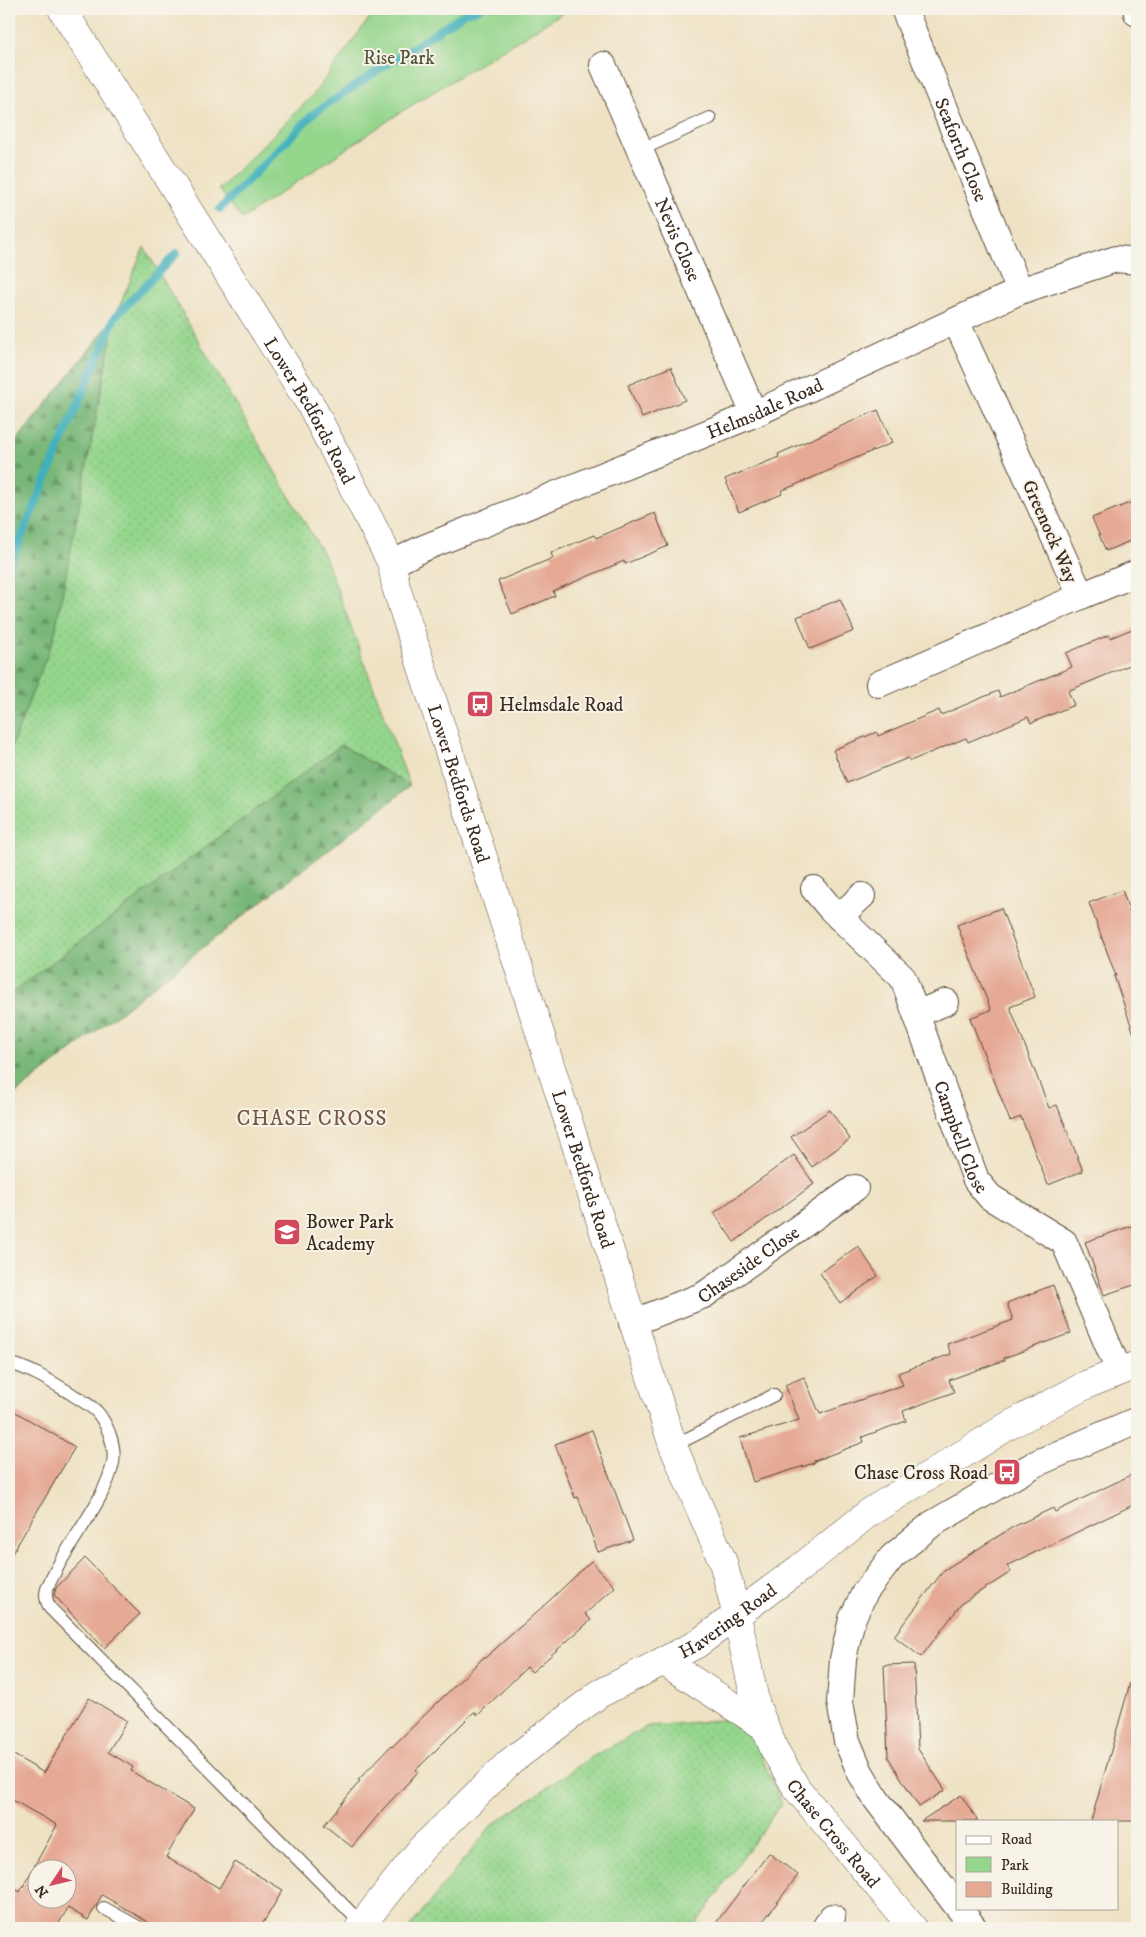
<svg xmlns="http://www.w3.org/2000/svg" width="1146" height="1937" font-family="'IM FELL DW Pica',serif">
<defs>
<pattern id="grass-dots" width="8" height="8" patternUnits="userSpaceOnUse" patternTransform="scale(1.25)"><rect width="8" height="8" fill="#95d68d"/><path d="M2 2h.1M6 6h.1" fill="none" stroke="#81b879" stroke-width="1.8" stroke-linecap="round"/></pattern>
<pattern id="forest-firs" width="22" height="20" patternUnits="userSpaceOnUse" patternTransform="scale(1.25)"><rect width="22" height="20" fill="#78b778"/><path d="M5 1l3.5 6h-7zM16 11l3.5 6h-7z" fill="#649562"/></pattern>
</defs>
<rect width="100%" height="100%" fill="#f7f3e8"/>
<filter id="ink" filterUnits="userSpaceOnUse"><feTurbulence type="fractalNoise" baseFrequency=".02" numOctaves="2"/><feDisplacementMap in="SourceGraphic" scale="10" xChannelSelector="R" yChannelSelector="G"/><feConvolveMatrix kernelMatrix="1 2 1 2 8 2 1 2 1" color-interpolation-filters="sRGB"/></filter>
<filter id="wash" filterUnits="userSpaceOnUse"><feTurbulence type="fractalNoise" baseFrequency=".0096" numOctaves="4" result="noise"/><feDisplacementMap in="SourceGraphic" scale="20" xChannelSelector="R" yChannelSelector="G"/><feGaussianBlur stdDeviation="1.12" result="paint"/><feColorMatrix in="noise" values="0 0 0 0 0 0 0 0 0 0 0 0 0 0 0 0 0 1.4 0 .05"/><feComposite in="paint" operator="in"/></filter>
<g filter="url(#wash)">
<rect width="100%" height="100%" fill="#efe2c4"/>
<path fill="url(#grass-dots)" stroke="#688056" d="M 144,247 L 326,559 L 410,786 L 341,745 L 9,995 L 9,753 L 54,637 L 115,317 Z
M 744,1718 L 782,1803 L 693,1928 L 409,1928 L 491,1826 L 588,1759 L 648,1726 Z"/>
<path fill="url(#forest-firs)" stroke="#5a704b" d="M 115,317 L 54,637 L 9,753 L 9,450 Z
M 341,745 L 410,786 L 9,1099 L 9,995 Z"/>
<path fill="#95d68d" stroke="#688056" d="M 376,9 L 569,9 L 404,110 L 242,219 L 219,189 L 314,94 Z"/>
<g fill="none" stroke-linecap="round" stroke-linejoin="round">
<path stroke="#41b0bc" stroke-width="8" d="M 220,209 L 314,113 L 465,13 L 479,9
M 9,566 L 115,317 L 177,253"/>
</g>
<g id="blocks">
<path fill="#e5a994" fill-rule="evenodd" d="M 671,367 L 685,400 L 642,418 L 628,385 Z
M 878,410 L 892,443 L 834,467 L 835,468 L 781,491 L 782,494 L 739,512 L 725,479 L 779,457 L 778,454 Z
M 1137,500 L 1137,538 L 1106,551 L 1092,518 Z
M 655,513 L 668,546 L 625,564 L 624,561 L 553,591 L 555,596 L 512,614 L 498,581 L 553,558 L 551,553 L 594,535 L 596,538 Z
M 840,599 L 854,631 L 810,649 L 797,617 Z
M 1137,627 L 1137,662 L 1068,691 L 1074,705 L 1031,723 L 1028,717 L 968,742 L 966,738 L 910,761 L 908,758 L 847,783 L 833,750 L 877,732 L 878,736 L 939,710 L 941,715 L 998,691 L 1000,697 L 1072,667 L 1066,653 L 1109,635 L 1110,638 Z
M 1122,890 L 1137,933 L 1137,1033 L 1134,1034 L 1114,976 L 1116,976 L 1089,903 Z
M 1001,908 L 1035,997 L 1010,1007 L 1049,1108 L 1057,1105 L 1083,1171 L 1048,1185 L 1021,1117 L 1010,1121 L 970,1018 L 991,1010 L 957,925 Z
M 830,1110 L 850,1139 L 812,1167 L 791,1137 Z
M 794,1155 L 814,1184 L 734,1242 L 714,1213 Z
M 1137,1224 L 1137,1284 L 1104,1295 L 1085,1242 Z
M 858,1246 L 878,1276 L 840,1303 L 820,1273 Z
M 1053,1285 L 1071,1333 L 1004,1358 L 1005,1360 L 949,1380 L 954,1392 L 903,1411 L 906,1421 L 862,1437 L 864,1442 L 814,1461 L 814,1463 L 753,1482 L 740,1438 L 799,1420 L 785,1385 L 804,1377 L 820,1414 L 903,1385 L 898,1373 L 951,1354 L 947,1344 L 1013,1320 L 1007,1303 Z
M 9,1408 L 75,1447 L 9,1559 Z
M 592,1430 L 633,1540 L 598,1552 L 578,1497 L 575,1498 L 555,1444 Z
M 1137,1472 L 1137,1503 L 1007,1566 L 1011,1572 L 962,1603 L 921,1657 L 894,1636 L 944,1570 L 1013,1527 L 1053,1508 L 1055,1512 Z
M 85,1558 L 140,1614 L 104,1648 L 54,1595 L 56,1588 Z
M 591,1561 L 615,1587 L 585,1614 L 591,1620 L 532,1672 L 527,1667 L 478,1715 L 474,1712 L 416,1770 L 418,1772 L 384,1808 L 352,1847 L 324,1825 L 360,1781 L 358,1780 L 391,1746 L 392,1747 L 484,1657 L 485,1658 L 548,1602 Z
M 914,1664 L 918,1749 L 945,1790 L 919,1807 L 888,1757 L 884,1665 Z
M 1131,1680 L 1137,1681 L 1137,1821 L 1091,1821 Z
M 89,1698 L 127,1721 L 108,1752 L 133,1767 L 131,1771 L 194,1809 L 166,1857 L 219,1888 L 235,1862 L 283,1890 L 260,1928 L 158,1928 L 102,1895 L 88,1920 L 68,1908 L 56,1928 L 9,1928 L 9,1885 L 20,1892 L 57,1825 L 9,1798 L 9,1752 L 44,1773 ZM 38,1870 L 68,1870 L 68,1900 L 38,1900 Z
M 961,1795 L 978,1821 L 921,1821 Z
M 769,1853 L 798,1875 L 758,1928 L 712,1928 Z"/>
</g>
</g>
<g filter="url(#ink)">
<use href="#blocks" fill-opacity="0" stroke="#564637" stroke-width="1"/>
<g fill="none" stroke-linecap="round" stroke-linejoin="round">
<g stroke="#564637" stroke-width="14">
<path id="service" d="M 640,150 L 710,118
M 9,1363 C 31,1369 50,1381 70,1393 C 79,1399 91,1405 98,1413 C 108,1426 116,1446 113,1463 C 106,1498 73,1537 56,1570 C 49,1585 41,1592 50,1608 L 362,1924
M 673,1446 L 774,1395
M 104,1908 L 140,1928"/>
</g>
<g stroke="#564637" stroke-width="28">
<g id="minor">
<path id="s1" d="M 904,9 L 1020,291"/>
<path d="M 1137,13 L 1137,12"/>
<path id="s2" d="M 603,65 L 754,414"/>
<path id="s3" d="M 392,564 L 419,550 L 754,414 L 1020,291 L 1116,259 L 1137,261"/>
<path d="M 1081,596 L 1137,573"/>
<path d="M 879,684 L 1081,596 L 956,321"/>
<path id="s4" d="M 814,889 L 830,908 L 903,978 L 976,1180 L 990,1197 L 1064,1242 L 1119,1371"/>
<path d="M 839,917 L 862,896"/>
<path d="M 916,1014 L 946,1002"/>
<path id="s5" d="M 632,1323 L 704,1295 L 855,1188"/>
<path d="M 957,1906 L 876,1799 L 860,1772 L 847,1741 L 840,1702 L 843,1659 L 852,1619 L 865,1592 L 892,1557 L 932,1524 L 1035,1464 L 1137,1420"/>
<path d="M 959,1908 L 974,1928"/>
<path d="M 825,1928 L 832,1917"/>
</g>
</g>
<g stroke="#564637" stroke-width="29">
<g id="tertiary">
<path id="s6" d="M 62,9 L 312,407 L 392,564 L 396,587 L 673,1446 L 723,1562 L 737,1616"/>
</g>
</g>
<g stroke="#564637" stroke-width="29">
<g id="secondary">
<path id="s7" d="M 737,1616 L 756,1705 L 774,1749 L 797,1789 L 913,1928"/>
<path d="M 663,1661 L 765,1727"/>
<path id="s8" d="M 359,1928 L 422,1848 L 510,1762 L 599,1694 L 697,1644 L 800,1568 L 870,1512 L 1008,1426 L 1088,1384 L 1137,1365"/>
</g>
</g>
<use href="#service" stroke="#fff" stroke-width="12"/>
<use href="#minor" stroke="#fff" stroke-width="26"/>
<use href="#tertiary" stroke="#fff" stroke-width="28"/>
<use href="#secondary" stroke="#fff" stroke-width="28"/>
</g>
</g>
<defs>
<g id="bus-square" transform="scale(1.4375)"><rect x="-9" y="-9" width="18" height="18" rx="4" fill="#d1495b" stroke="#f7f3e8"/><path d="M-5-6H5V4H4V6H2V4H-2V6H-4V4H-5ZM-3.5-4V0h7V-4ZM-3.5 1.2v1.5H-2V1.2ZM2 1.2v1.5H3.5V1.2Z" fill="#fff"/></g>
<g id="school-square" transform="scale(1.4375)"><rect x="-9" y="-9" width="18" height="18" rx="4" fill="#d1495b" stroke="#f7f3e8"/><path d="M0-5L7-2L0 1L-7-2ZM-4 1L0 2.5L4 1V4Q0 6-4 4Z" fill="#fff"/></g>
</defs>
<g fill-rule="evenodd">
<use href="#bus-square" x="480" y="704"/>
<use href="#school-square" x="287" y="1232"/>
<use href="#bus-square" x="1007" y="1472"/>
</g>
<g text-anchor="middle" stroke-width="4" stroke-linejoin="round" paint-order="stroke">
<g font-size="19" fill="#52553a" stroke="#f7f3e8">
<text x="399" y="64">Rise Park</text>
</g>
<g font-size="19" fill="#3b2a1e" stroke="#f7f3e8">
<text dy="7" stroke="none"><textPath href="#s1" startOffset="152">Seaforth Close</textPath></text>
<text dy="7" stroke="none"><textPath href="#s2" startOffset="190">Nevis Close</textPath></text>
<text dy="7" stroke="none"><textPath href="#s3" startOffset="404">Helmsdale Road</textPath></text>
<text dy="7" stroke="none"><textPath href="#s6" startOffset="472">Lower Bedfords Road</textPath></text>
<text transform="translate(1051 531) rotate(66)" y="7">Greenock Way</text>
<text dy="7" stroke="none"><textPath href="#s6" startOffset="876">Lower Bedfords Road</textPath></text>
<text dy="7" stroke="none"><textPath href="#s4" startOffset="295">Campbell Close</textPath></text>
<text dy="7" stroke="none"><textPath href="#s6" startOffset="1281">Lower Bedfords Road</textPath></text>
<text dy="7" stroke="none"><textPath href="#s5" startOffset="131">Chaseside Close</textPath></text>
<text dy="7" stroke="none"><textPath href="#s8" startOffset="485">Havering Road</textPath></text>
<text dy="7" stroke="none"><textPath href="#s7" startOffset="242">Chase Cross Road</textPath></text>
</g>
<g font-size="19" fill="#3b2a1e" stroke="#f7f3e8" text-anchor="start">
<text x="499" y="711">Helmsdale Road</text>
<text x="306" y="1228">Bower Park<tspan x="306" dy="22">Academy</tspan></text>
<text x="988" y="1479" text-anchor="end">Chase Cross Road</text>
</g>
<g font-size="21" letter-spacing="1" fill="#765647" stroke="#f7f3e8">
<text x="312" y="1125">CHASE CROSS</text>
</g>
</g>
<rect width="1146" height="1937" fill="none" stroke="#f7f3e8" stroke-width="30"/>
<rect x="956" y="1820" width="162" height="90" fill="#f7f3e8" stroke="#aca397"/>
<rect x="966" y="1836" width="25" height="8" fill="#ffffff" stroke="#aca397"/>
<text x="1001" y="1844" font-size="15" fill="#3b2a1e">Road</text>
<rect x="966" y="1857" width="25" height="15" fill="#95d68d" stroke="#aca397"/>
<text x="1001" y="1870" font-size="15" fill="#3b2a1e">Park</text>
<rect x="966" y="1882" width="25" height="15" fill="#e5a994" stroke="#aca397"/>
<text x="1001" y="1894" font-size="15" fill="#3b2a1e">Building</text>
<g transform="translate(52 1884) rotate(235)"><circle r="24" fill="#f7f3e8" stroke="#aca397"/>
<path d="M0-4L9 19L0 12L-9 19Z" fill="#d1495b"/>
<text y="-8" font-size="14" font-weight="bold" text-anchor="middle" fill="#3b2a1e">N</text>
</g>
</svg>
